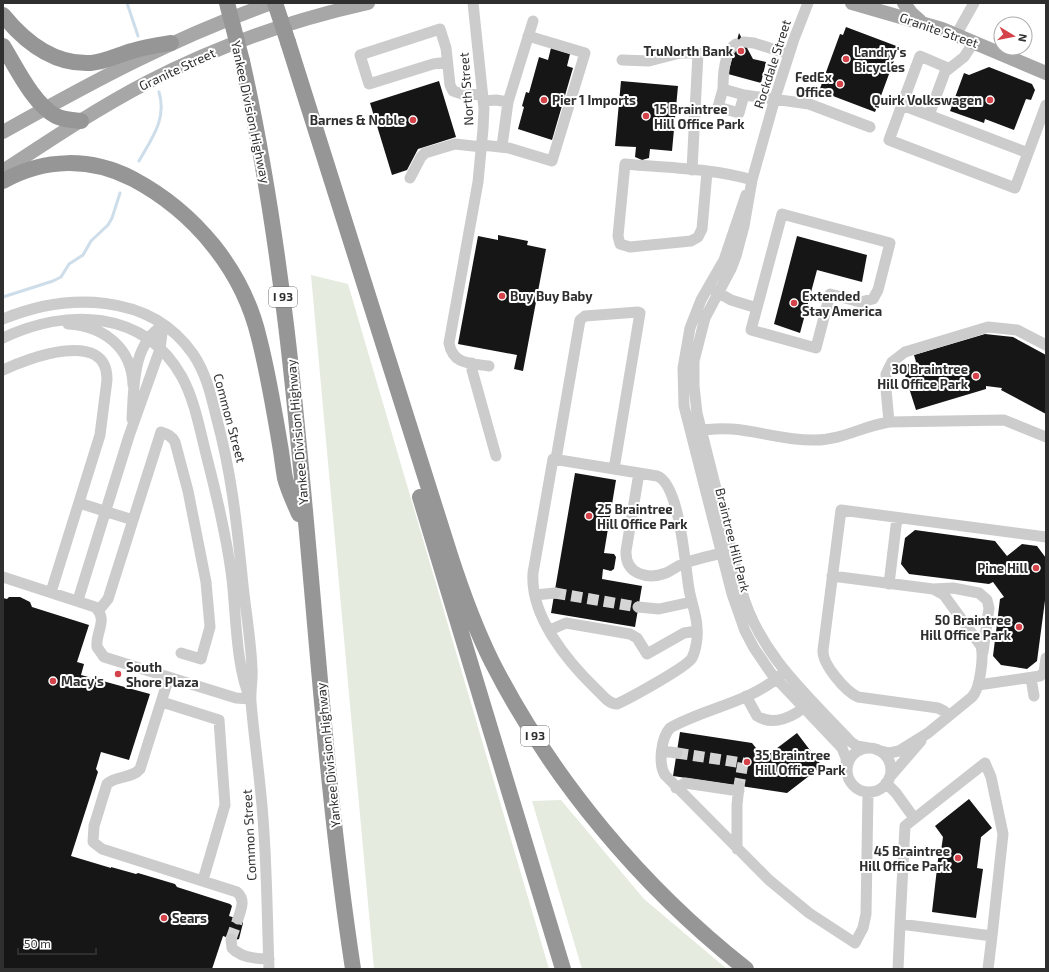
<svg xmlns="http://www.w3.org/2000/svg" width="1049" height="972" font-family="'Exo 2',sans-serif">
<rect width="100%" height="100%" fill="#fff"/>
<path fill="#e5ebde" d="M 311,275 L 348,284 L 549,969 L 374,969 Z
M 561,800 L 644,899 L 727,969 L 582,969 L 532,801 Z"/>
<g fill="none" stroke-linecap="round" stroke-linejoin="round">
<path stroke="#cddde9" stroke-width="3" d="M 127,3 L 138,36
M 139,161 C 152,138 167,119 159,92
M 3,297 L 53,281 L 61,277 L 69,264 L 83,255 L 91,241 L 108,225 L 112,218 L 120,193"/>
</g>
<path fill="#161616" d="M 846,27 L 899,47 L 875,112 L 825,93 L 823,97 L 818,94 L 840,34 L 843,35 Z
M 739,33 L 753,59 L 766,62 L 761,83 L 728,74 Z
M 551,48 L 570,54 L 567,66 L 573,68 L 552,140 L 518,129 L 524,107 L 522,106 L 526,92 L 529,93 L 539,57 L 548,60 Z
M 989,67 L 1032,84 L 1035,90 L 1031,100 L 1026,99 L 1014,130 L 985,119 L 984,123 L 950,111 L 964,73 L 969,75 Z
M 439,81 L 456,137 L 418,149 L 407,170 L 392,175 L 370,103 Z
M 621,81 L 678,86 L 672,151 L 650,149 L 649,158 L 642,160 L 635,157 L 636,147 L 615,146 Z
M 498,235 L 528,241 L 527,245 L 546,249 L 523,371 L 514,369 L 517,355 L 458,344 L 478,236 L 498,240 Z
M 797,236 L 867,255 L 862,282 L 817,270 L 800,333 L 774,324 Z
M 985,334 L 1013,337 L 1046,355 L 1046,414 L 1001,390 L 1002,388 L 986,386 L 986,389 L 916,410 L 902,366 L 916,362 L 914,355 Z
M 575,473 L 616,480 L 604,553 L 614,554 L 616,557 L 614,569 L 611,571 L 603,569 L 602,579 L 642,586 L 635,627 L 551,613 Z
M 915,530 L 995,541 L 1007,556 L 1022,544 L 1037,546 L 1046,558 L 1046,593 L 1037,661 L 1027,669 L 1001,665 L 993,656 L 1000,599 L 1004,597 L 993,582 L 989,584 L 909,574 L 901,564 L 905,538 Z
M 9,597 L 20,597 L 30,602 L 32,607 L 89,625 L 77,662 L 84,664 L 81,675 L 150,694 L 129,760 L 101,752 L 96,769 L 98,772 L 71,856 L 111,868 L 111,867 L 136,874 L 138,873 L 175,884 L 177,887 L 230,904 L 232,906 L 229,916 L 242,920 L 243,923 L 239,939 L 235,940 L 223,936 L 212,969 L 3,969 L 3,598 L 7,599 Z
M 680,732 L 752,743 L 764,758 L 797,733 L 822,766 L 787,793 L 673,776 Z
M 969,799 L 992,828 L 981,837 L 977,868 L 983,869 L 976,918 L 932,912 L 939,851 L 941,851 L 943,837 L 935,826 Z"/>
<g fill="none" stroke-linecap="round" stroke-linejoin="round">
<path stroke="#d5d5d5" stroke-width="11" stroke-dasharray="11 5.5" stroke-linecap="butt" d="M 555,593 L 638,607
M 677,753 L 743,763 L 739,786
M 231,939 L 238,919"/>
<path stroke="#ccc" stroke-width="11" d="M 473,3 L 484,108 L 483,129 L 478,182 L 449,343 C 453,365 470,363 489,366
M 808,3 L 794,39 L 775,98 L 752,180 L 744,226 L 736,256 L 731,269 L 705,318 L 694,361 L 694,386 L 697,413 L 742,592 C 760,655 808,696 851,742 L 857,746 L 869,748
M 956,35 L 974,3
M 744,42 L 754,43 L 789,54
M 622,60 L 649,61 L 680,53 L 698,53 L 692,170
M 447,62 L 433,64 L 369,84 L 360,55 L 440,29 L 446,48 L 450,85 L 453,91 L 465,95 L 482,94
M 948,68 L 920,56 L 889,140 L 1015,188 L 1046,105
M 723,89 C 723,76 724,51 736,44
M 744,95 L 739,113 L 718,107 L 723,89 L 744,95 L 809,104 L 870,127
M 483,101 L 496,100 L 508,102
M 902,105 L 1028,153
M 929,115 L 945,72 L 964,57 L 974,42
M 482,145 L 509,148 L 552,161 L 585,53 L 528,36
M 502,146 L 508,102 L 533,21
M 707,172 L 702,229 L 698,237 L 691,241 L 630,247 L 620,244 L 618,236 L 625,164 C 667,168 712,168 752,180
M 410,178 L 421,157 L 425,153 L 455,144 L 482,147
M 746,195 L 724,260 L 701,300 L 690,328 L 683,368 L 684,406 L 732,594 L 745,631 L 754,648 L 771,673 L 842,748 L 846,758 L 847,769
M 782,214 L 890,243 L 878,290 L 873,299 L 860,302 L 830,294 L 816,348 L 751,330 Z
M 712,289 L 731,300 L 757,308
M 3,319 C 66,293 150,292 193,354 C 206,373 211,395 216,416 C 232,474 237,526 243,585 C 246,613 251,641 252,669 C 253,680 250,691 251,702 C 254,737 259,771 262,806 C 267,860 267,915 269,969
M 68,324 C 104,326 132,348 133,385
M 3,338 C 66,308 144,309 182,377 C 195,401 200,431 207,458 C 217,497 227,538 232,579 C 236,613 236,668 250,698
M 1046,345 L 1017,330 L 988,327 L 905,352 L 892,362 L 886,374 L 886,389 L 889,422 L 1004,420 L 1046,437
M 472,363 L 472,370 L 496,456
M 3,370 C 28,358 108,328 107,380 L 100,435 L 51,592
M 132,419 C 134,386 132,345 163,325
M 695,432 C 738,421 773,441 815,440 C 842,440 863,426 889,422
M 553,459 L 657,476 C 680,484 685,566 689,589 C 691,602 697,615 697,628 C 698,637 696,650 692,658 C 687,667 630,698 617,704 C 608,704 602,694 596,689 C 567,661 530,616 533,573 Z
M 556,459 L 580,320 L 585,316 L 638,312 L 640,313 L 614,469
M 639,473 L 626,551 C 625,574 647,580 666,573 C 673,570 678,565 685,563 C 699,558 713,555 727,552
M 79,503 L 133,520
M 832,576 L 933,589 L 953,588 L 979,593 L 987,600 L 989,608 L 983,652
M 3,577 L 95,607 C 109,620 95,632 97,647 L 104,657 L 236,698 L 251,699
M 889,584 L 897,518
M 535,595 L 555,593
M 78,600 L 129,436 L 160,349 L 163,325
M 638,607 L 659,609 L 691,602
M 99,610 L 108,599 L 161,432 C 167,434 172,436 175,442 L 188,491 L 206,582 L 210,627 L 201,659 L 181,653
M 550,630 L 566,623 L 630,634 L 637,638 L 647,654 L 684,633 L 697,631
M 781,675 C 749,703 705,708 670,728 C 661,738 658,764 665,775 L 769,880 L 809,913 L 855,943 L 863,928 L 866,914 L 868,792
M 169,677 L 140,769 C 132,779 116,775 107,784 L 94,826 L 93,842 L 102,849 L 237,892 C 246,900 241,909 238,919
M 1031,678 L 1034,696
M 978,685 L 1040,676 L 1044,672 L 1046,658
M 746,696 L 757,716 C 774,727 795,716 808,704
M 162,702 L 219,720 L 225,805 L 203,880
M 949,715 L 944,711 L 938,708 L 858,697 C 845,691 822,664 823,650 L 841,510 L 1046,537
M847 770a22 22 0 1 1 44 0a22 22 0 1 1-44 0Z
M 877,750 L 889,753 L 899,751 L 928,733 L 972,697 C 980,689 984,657 981,646 L 944,595 L 933,589
M 663,751 L 677,753
M 985,763 L 991,777 L 1003,834 L 992,936 L 900,924 L 905,826 Z
M 889,778 L 921,741
M 886,783 L 896,793 L 914,818
M 676,788 L 685,783 L 739,791
M 737,849 L 737,805 L 739,786
M 231,939 L 232,948 C 240,957 257,959 269,959
M 898,969 L 900,924
M 988,969 L 992,936"/>
<path stroke="#a7a7a7" stroke-width="14" d="M 852,3 L 942,29 L 1046,73
M 904,3 L 911,13 L 920,21
M 3,132 C 92,82 175,37 272,3
M 3,171 C 50,140 98,108 148,82 C 217,46 292,20 368,3"/>
<path stroke="#969696" stroke-width="16" d="M 3,15 C 25,42 54,65 91,63 C 105,62 118,55 132,51 C 144,47 158,45 171,43
M 288,42 L 450,555 C 462,592 475,628 492,662 C 552,780 642,887 746,969
M 3,46 C 16,67 34,105 56,116 C 64,120 72,120 81,121
M 242,61 C 309,359 307,668 353,969
M 3,181 C 45,158 90,157 133,179 C 195,212 243,270 259,338 C 268,373 274,409 280,445 C 282,456 283,467 285,478 C 288,490 294,502 299,514
M 420,497 L 563,969"/>
<path stroke="#969696" stroke-width="16" d="M 227,3 L 242,61
M 275,3 L 288,42"/>
</g>
<g fill="#d44349" stroke="#fff" stroke-width="1.5">
<circle cx="741" cy="51" r="4"/>
<circle cx="846" cy="59" r="4"/>
<circle cx="840" cy="84" r="4"/>
<circle cx="544" cy="100" r="4"/>
<circle cx="990" cy="100" r="4"/>
<circle cx="646" cy="116" r="4"/>
<circle cx="413" cy="120" r="4"/>
<circle cx="502" cy="296" r="4"/>
<circle cx="794" cy="303" r="4"/>
<circle cx="976" cy="376" r="4"/>
<circle cx="589" cy="516" r="4"/>
<circle cx="1036" cy="568" r="4"/>
<circle cx="1019" cy="627" r="4"/>
<circle cx="118" cy="674" r="4"/>
<circle cx="53" cy="681" r="4"/>
<circle cx="747" cy="762" r="4"/>
<circle cx="958" cy="858" r="4"/>
<circle cx="164" cy="918" r="4"/>
</g>
<g text-anchor="middle" stroke-width="4" stroke-linejoin="round" paint-order="stroke">
<g fill="#fff" stroke="#6d6d6d" stroke-width="1">
<rect x="269" y="287" width="28" height="20" rx="3"/>
<rect x="521" y="726" width="28" height="20" rx="3"/>
</g>
<g font-size="12" font-weight="bold" fill="#2f2f2f">
<text x="283" y="301">I 93</text>
<text x="535" y="740">I 93</text>
</g>
<g font-size="13" fill="#2f2f2f" stroke="#fff">
<text transform="translate(939 30) rotate(19)" y="5">Granite Street</text>
<text transform="translate(772 64) rotate(-72)" y="5">Rockdale Street</text>
<text transform="translate(177 69) rotate(-25)" y="5">Granite Street</text>
<text transform="translate(466 89) rotate(-94)" y="5">North Street</text>
<text transform="translate(251 112) rotate(78)" y="5">Yankee Division Highway</text>
<text transform="translate(230 418) rotate(75)" y="5">Common Street</text>
<text transform="translate(297 432) rotate(-95)" y="5">Yankee Division Highway</text>
<text transform="translate(733 540) rotate(76)" y="5">Braintree Hill Park</text>
<text transform="translate(328 755) rotate(-96)" y="5">Yankee Division Highway</text>
<text transform="translate(249 835) rotate(-93)" y="5">Common Street</text>
</g>
<g font-size="13" font-weight="bold" fill="#2f2f2f" stroke="#fff" text-anchor="start">
<text x="733" y="56" text-anchor="end">TruNorth Bank</text>
<text x="854" y="57">Landry's<tspan x="854" dy="15">Bicycles</tspan></text>
<text x="832" y="82" text-anchor="end">FedEx<tspan x="832" dy="15">Office</tspan></text>
<text x="552" y="105">Pier 1 Imports</text>
<text x="982" y="105" text-anchor="end">Quirk Volkswagen</text>
<text x="654" y="114">15 Braintree<tspan x="654" dy="15">Hill Office Park</tspan></text>
<text x="405" y="125" text-anchor="end">Barnes &amp; Noble</text>
<text x="510" y="301">Buy Buy Baby</text>
<text x="802" y="301">Extended<tspan x="802" dy="15">Stay America</tspan></text>
<text x="968" y="374" text-anchor="end">30 Braintree<tspan x="968" dy="15">Hill Office Park</tspan></text>
<text x="597" y="514">25 Braintree<tspan x="597" dy="15">Hill Office Park</tspan></text>
<text x="1028" y="573" text-anchor="end">Pine Hill</text>
<text x="1011" y="625" text-anchor="end">50 Braintree<tspan x="1011" dy="15">Hill Office Park</tspan></text>
<text x="126" y="672">South<tspan x="126" dy="15">Shore Plaza</tspan></text>
<text x="61" y="686">Macy's</text>
<text x="755" y="760">35 Braintree<tspan x="755" dy="15">Hill Office Park</tspan></text>
<text x="950" y="856" text-anchor="end">45 Braintree<tspan x="950" dy="15">Hill Office Park</tspan></text>
<text x="172" y="923">Sears</text>
</g>
</g>
<rect width="1049" height="972" fill="none" stroke="#2f2f2f" stroke-width="8"/>
<g transform="translate(1013 36) rotate(100)"><circle r="19" fill="#ffffff" stroke="#acacac"/>
<path d="M0-3L7 15L0 10L-7 15Z" fill="#d44349"/>
<text y="-6" font-size="11" font-weight="bold" text-anchor="middle" fill="#2f2f2f">N</text>
</g>
<path d="M18 948v6h78v-6" fill="none" stroke="#2f2f2f" stroke-width="2"/>
<text x="24" y="948" font-size="12" fill="#2f2f2f" stroke="#ffffff" stroke-width="3" paint-order="stroke">50 m</text>
</svg>
